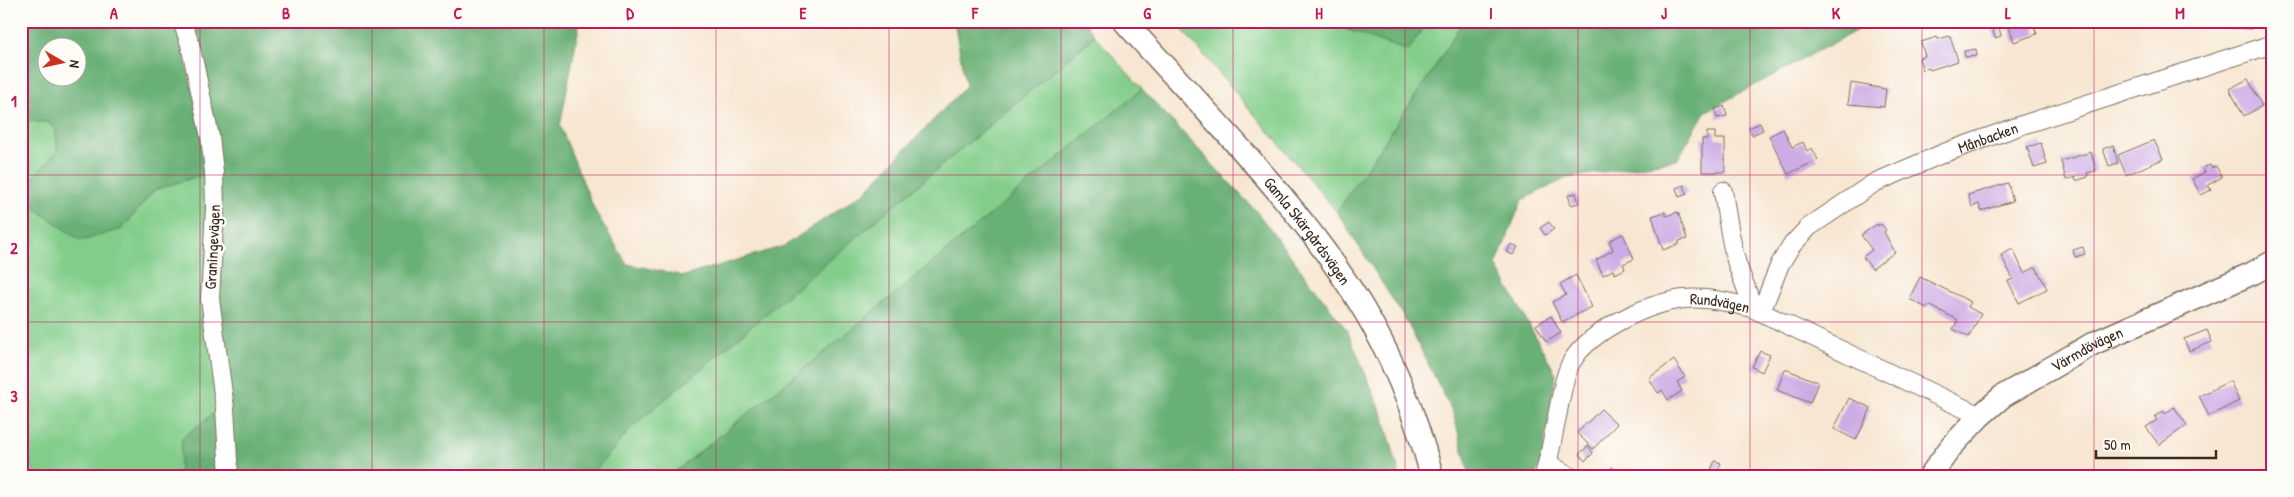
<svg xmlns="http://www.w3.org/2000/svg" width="2294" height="497" font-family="'Patrick Hand',sans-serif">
<rect width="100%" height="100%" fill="#fdfcf7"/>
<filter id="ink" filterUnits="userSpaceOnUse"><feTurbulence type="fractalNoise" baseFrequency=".02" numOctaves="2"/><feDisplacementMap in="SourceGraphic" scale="10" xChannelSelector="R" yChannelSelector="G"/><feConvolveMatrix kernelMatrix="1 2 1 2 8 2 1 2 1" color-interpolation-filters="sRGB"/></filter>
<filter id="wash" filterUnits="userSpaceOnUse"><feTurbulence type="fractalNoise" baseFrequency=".0096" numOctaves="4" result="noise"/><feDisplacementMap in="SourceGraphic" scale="20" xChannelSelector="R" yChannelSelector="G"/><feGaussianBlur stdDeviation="1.12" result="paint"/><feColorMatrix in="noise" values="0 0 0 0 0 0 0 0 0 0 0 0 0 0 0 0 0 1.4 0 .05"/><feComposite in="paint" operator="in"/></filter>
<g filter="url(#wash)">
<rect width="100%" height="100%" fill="#f7e6d1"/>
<path fill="#82cd8a" stroke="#5e7c54" d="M 1175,21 L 1336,21 L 1346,29 L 1408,51 L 1427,21 L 1463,21 L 1435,67 L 1337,212 Z
M 1095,36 L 1142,89 L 827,350 L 670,476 L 590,476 L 633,426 Z
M 21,121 L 47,122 L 56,130 L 57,151 L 26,186 L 122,229 L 154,190 L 207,173 L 218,410 L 183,438 L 179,476 L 35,476 L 21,441 Z"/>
<path fill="#69b076" stroke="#526d4a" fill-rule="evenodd" d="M 21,21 L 176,21 L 204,139 L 207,173 L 154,190 L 122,229 L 81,241 L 29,204 L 26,186 L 57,151 L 56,130 L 47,122 L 21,121 ZM 48,48 L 78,48 L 78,78 L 48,78 Z
M 189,21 L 580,21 L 560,126 L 595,211 L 627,264 L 684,276 L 784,246 L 863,193 L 966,86 L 954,21 L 1084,21 L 1095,36 L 633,426 L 590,476 L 236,476 L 216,298 L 222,207 Z
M 1336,21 L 1427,21 L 1408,51 L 1346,29 Z
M 1463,21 L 1874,21 L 1705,112 L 1677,160 L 1567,178 L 1522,200 L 1496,265 L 1556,374 L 1542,460 L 1535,476 L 1470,476 L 1453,413 L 1407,322 L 1337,212 L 1435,67 Z
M 1142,89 L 1256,211 L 1347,330 L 1384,418 L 1400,476 L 670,476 L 827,350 Z
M 218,410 L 223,476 L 179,476 L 182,438 Z"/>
<g id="blocks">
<path fill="#cdabe5" d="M 2012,21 L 2032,21 L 2037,34 L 2014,42 L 2008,23 Z
M 2230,21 L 2253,21 L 2252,29 L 2230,28 Z
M 1999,27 L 2001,36 L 1995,38 L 1992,28 Z
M 1950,36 L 1958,61 L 1930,70 L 1929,68 L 1923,70 L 1919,58 L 1925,56 L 1921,42 L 1937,37 L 1938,39 Z
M 1976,49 L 1977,56 L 1965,57 L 1964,51 Z
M 2248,79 L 2262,106 L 2244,116 L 2229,89 Z
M 1851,83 L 1886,89 L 1884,107 L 1848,104 Z
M 1724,106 L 1727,116 L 1717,118 L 1715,109 Z
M 1760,123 L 1763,130 L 1752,135 L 1749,128 Z
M 1783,129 L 1792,147 L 1803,142 L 1807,151 L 1812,148 L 1818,160 L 1788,174 L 1769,136 Z
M 1707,132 L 1715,132 L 1715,139 L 1725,139 L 1725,172 L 1702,172 L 1702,139 L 1707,139 Z
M 2154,140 L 2163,159 L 2126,175 L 2118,155 Z
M 2041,143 L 2047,164 L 2034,168 L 2027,147 Z
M 2113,145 L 2118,163 L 2109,166 L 2103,149 Z
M 2091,152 L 2096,171 L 2087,173 L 2088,177 L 2076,181 L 2075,177 L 2066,180 L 2061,161 Z
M 2210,165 L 2211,168 L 2216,166 L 2222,177 L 2208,185 L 2211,190 L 2201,195 L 2192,179 L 2205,172 L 2203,168 Z
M 2008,183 L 2013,201 L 1981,211 L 1979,204 L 1972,207 L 1968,195 Z
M 1684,185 L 1687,194 L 1679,197 L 1676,188 Z
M 1576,193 L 1579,203 L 1571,205 L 1568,195 Z
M 1665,212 L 1666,216 L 1678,212 L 1687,239 L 1679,241 L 1679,244 L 1663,250 L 1652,216 Z
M 1549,222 L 1554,229 L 1545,235 L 1540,228 Z
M 1877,224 L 1878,226 L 1881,224 L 1886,230 L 1884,232 L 1895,252 L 1872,269 L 1863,257 L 1872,250 L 1861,235 Z
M 1623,234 L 1634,259 L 1623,264 L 1625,269 L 1615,274 L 1613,270 L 1603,275 L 1596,260 L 1613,250 L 1609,241 Z
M 1511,244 L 1518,247 L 1513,255 L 1507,252 Z
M 2083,247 L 2085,254 L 2075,257 L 2073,250 Z
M 2013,249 L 2024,273 L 2036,267 L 2047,289 L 2019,303 L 2008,281 L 2013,279 L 2001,255 Z
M 1576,275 L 1592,307 L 1562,322 L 1552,302 L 1566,295 L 1560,284 Z
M 1920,277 L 1971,302 L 1968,307 L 1981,314 L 1969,337 L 1953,329 L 1958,320 L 1929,305 L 1927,308 L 1909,299 Z
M 1551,316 L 1561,333 L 1546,342 L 1536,325 Z
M 2207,330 L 2212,342 L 2189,351 L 2184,339 Z
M 1760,351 L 1770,355 L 1762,372 L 1752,367 Z
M 1674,360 L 1685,377 L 1677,382 L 1682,391 L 1668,400 L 1662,390 L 1658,393 L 1649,378 Z
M 1785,369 L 1818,382 L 1810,403 L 1777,390 Z
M 2230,381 L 2239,401 L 2209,416 L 2199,396 Z
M 1849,398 L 1871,408 L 1856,440 L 1834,429 Z
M 2174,407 L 2187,425 L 2159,445 L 2146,427 L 2157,420 L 2155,417 L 2163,411 L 2165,414 Z
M 1601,409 L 1617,424 L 1593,449 L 1577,433 Z
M 1588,446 L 1593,453 L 1585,461 L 1579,454 Z
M 1715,461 L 1721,463 L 1716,476 L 1713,476 L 1709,474 Z
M 1612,467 L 1620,476 L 1604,476 Z"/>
</g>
</g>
<g filter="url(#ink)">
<use href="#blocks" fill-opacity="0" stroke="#7d6c5d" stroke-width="1"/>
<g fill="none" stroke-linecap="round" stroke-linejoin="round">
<g stroke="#7d6c5d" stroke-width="20">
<g id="minor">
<path d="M 182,21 L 190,44 L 210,137 L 214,172 L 215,208 L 210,299 L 225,408 L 229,476"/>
<path d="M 1723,191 C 1727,216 1730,240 1737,264 C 1742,279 1749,292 1752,308"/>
<path id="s1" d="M 1761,312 L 1780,264 L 1791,246 L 1809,227 L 1874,183 L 1944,153 L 2022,125 L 2273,44"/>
<path d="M 1548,463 L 1569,476"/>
<path id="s2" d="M 1544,476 C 1551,451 1555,426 1560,401 C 1563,388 1565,372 1572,361 C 1591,330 1648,303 1684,299 C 1707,297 1729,302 1752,308 L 1980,416"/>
</g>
</g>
<g stroke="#7d6c5d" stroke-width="25">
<g id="major">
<path id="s3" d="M 1124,21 C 1206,113 1296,199 1361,305 C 1393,357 1416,417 1432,476"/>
<path id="s4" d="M 1930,476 L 1951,447 L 1980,416 L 2003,396 L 2094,343 L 2253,273 L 2273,262"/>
</g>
</g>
<use href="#minor" stroke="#fff" stroke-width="18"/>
<use href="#major" stroke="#fff" stroke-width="22"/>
</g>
</g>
<path fill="none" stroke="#c2185b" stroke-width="1" stroke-opacity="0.55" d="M 200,21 L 200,476M 372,21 L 372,476M 544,21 L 544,476M 716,21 L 716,476M 889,21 L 889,476M 1061,21 L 1061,476M 1233,21 L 1233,476M 1405,21 L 1405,476M 1578,21 L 1578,476M 1750,21 L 1750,476M 1922,21 L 1922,476M 2094,21 L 2094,476M 21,175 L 2273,175M 21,322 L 2273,322"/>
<g text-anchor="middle" stroke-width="5" stroke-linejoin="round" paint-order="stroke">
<g font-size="16" fill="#3b2a1e" stroke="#fdfcf7">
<text dy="6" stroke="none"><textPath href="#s1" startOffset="300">Månbacken</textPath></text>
<text dy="6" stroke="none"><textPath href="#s3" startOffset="279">Gamla Skärgårdsvägen</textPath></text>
<text transform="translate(212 247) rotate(-87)" y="6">Graningevägen</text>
<text dy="6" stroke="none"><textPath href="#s2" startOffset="286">Rundvägen</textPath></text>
<text dy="6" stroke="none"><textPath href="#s4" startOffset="205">Värmdövägen</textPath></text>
</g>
</g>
<rect width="2294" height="497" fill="none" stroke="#fdfcf7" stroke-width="55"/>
<g transform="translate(62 62) rotate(99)"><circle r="24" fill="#fdfcf7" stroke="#afa8a0"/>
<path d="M0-4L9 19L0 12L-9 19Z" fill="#c8321e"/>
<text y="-8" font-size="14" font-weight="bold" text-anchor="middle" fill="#3b2a1e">N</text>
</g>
<path d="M2096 450v8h120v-8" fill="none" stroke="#3b2a1e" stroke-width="2.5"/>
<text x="2104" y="450" font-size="15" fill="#3b2a1e" stroke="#fdfcf7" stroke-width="4" paint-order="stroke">50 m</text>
<rect x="28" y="28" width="2238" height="442" fill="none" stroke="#c2185b" stroke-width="2"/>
<g font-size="16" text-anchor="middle" font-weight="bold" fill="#c2185b">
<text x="114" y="19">A</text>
<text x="286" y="19">B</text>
<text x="458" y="19">C</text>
<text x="630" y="19">D</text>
<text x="803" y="19">E</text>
<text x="975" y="19">F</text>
<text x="1147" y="19">G</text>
<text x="1319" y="19">H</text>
<text x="1491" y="19">I</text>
<text x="1664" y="19">J</text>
<text x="1836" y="19">K</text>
<text x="2008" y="19">L</text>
<text x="2180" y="19">M</text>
<text x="14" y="107">1</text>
<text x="14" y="254">2</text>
<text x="14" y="402">3</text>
</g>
</svg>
